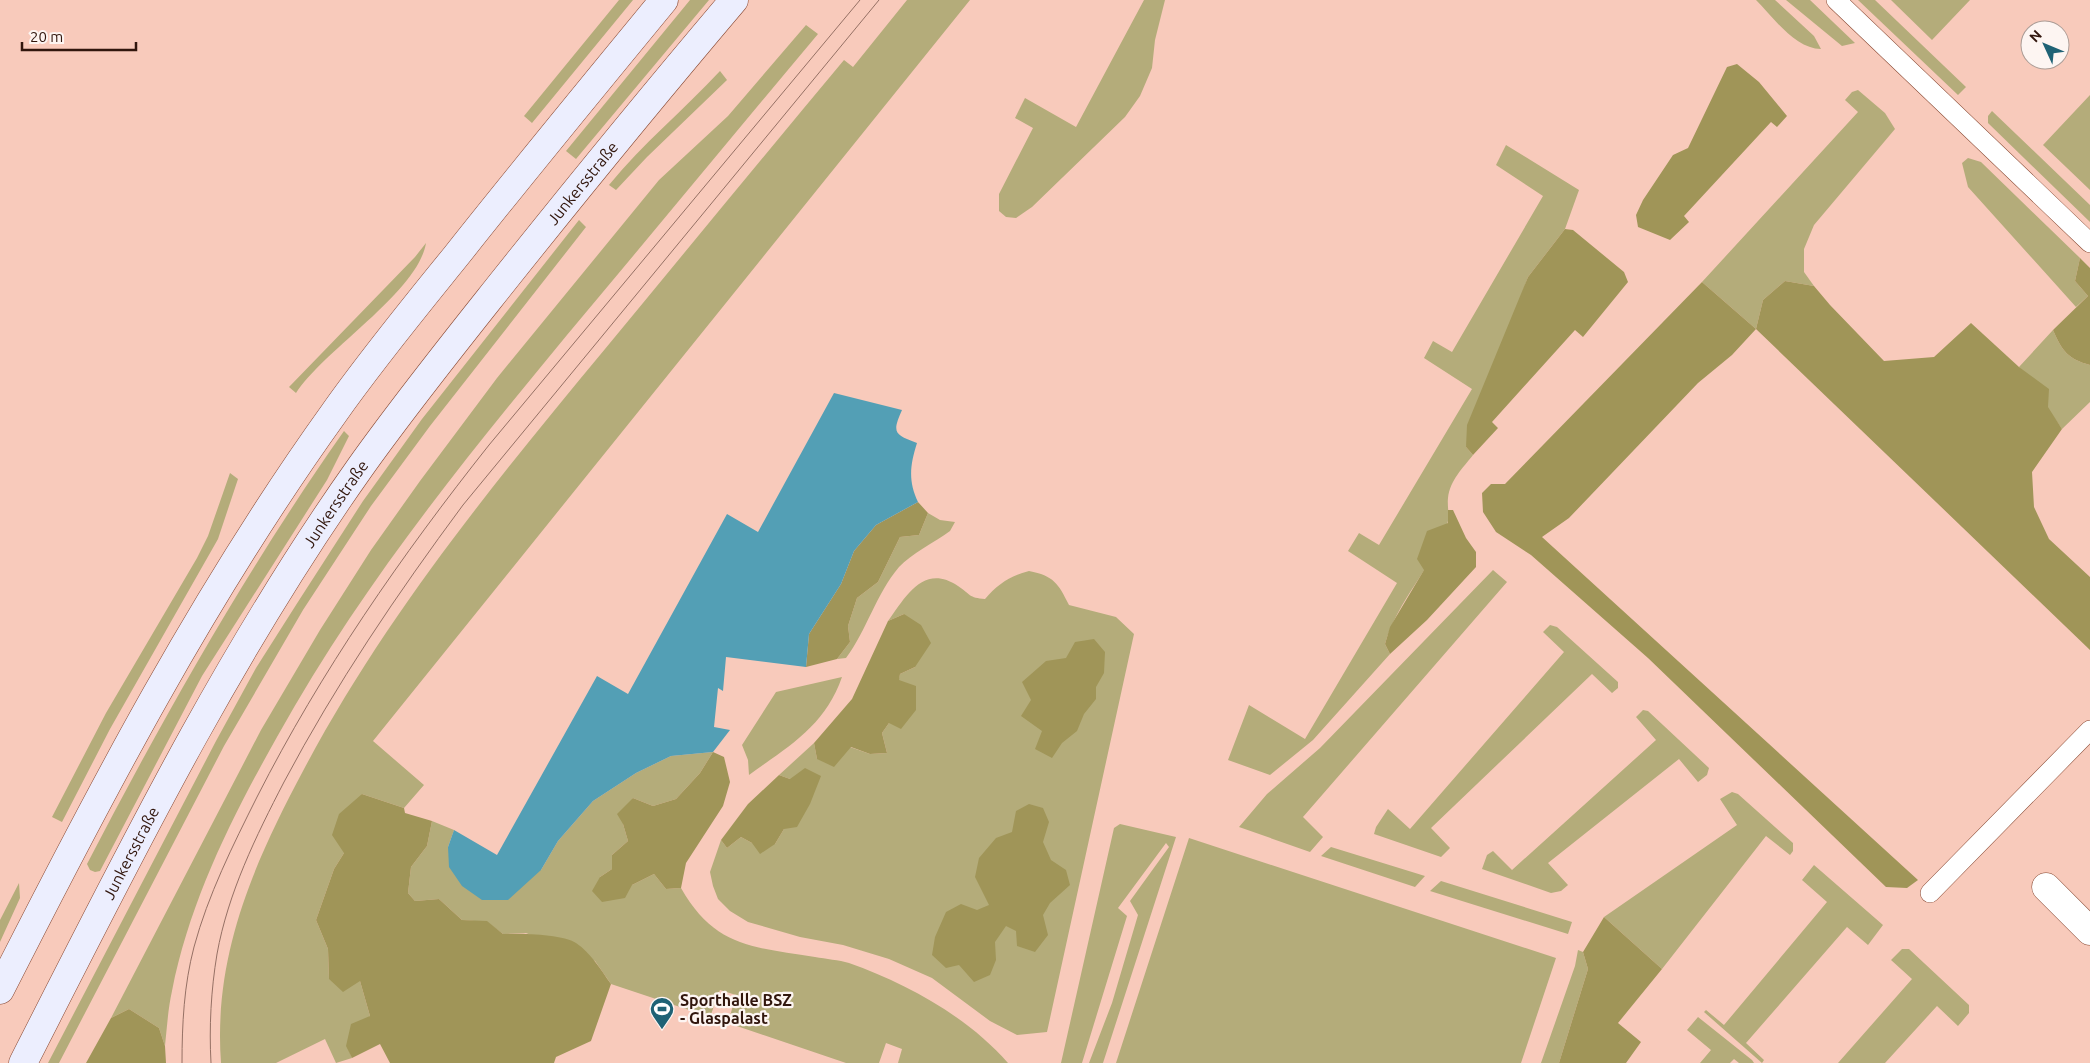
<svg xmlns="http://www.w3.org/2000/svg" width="2090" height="1063" font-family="Ubuntu,sans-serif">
<rect width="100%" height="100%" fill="#f8cabb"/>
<path fill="#b4ac7a" d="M 619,0 L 633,0 L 532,123 L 524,116 Z
M 690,0 L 709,0 L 576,159 L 566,151 Z
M 907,0 L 970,0 L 373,741 L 424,785 L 404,808 L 362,794 L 344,853 L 334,869 L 316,920 L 328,949 L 329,979 L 360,981 L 370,1016 L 347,1046 L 352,1058 L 336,1063 L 325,1039 L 276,1063 L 221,1063 C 213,955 254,863 303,771 C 385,616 494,483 605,349 C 685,252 764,156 844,60 L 853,67 Z
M 1144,0 L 1165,0 L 1155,40 L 1152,68 L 1140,96 L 1125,117 L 1032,207 L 1016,218 L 1006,217 L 999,211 L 999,194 L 1033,128 L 1015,118 L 1025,98 L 1076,127 Z
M 1756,0 L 1775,0 L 1814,36 L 1821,49 C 1795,49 1773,17 1756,0 Z
M 1786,0 L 1810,0 L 1855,43 L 1842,46 Z
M 1858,0 L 1875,0 L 1966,87 L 1958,95 Z
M 1891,0 L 1970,0 L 1932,40 Z
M 806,25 L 818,34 C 734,134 651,235 567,335 C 459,466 360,588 277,737 C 232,817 190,900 172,991 C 168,1009 167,1027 165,1046 L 159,1028 L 129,1009 L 111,1018 L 261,730 L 320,630 L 371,550 L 420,481 L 497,378 L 659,180 L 728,116 Z
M 720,71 L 727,80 L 647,157 L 616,190 L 609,185 C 643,143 684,110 720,71 Z
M 1858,90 L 1885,113 L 1895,129 L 1814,225 L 1804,249 L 1804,272 L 1814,286 L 1785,281 L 1763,300 L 1756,329 L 1702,282 L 1858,112 L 1845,100 L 1852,92 Z
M 2090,95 L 2090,190 L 2043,145 Z
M 1992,111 L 2090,205 L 2090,222 L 1988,123 L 1988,116 Z
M 1506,145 L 1579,190 L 1565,229 L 1528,277 L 1466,447 L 1473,455 C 1463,468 1450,480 1448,498 C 1447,506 1450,516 1447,525 C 1433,567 1397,601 1385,644 L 1390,654 L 1313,740 L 1270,775 L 1228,760 L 1249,705 L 1305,739 L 1397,583 L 1348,551 L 1359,533 L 1379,545 L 1472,389 L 1424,358 L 1433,341 L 1452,352 L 1543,196 L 1496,165 Z
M 1968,158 L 1981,162 L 2080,258 L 2075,281 L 2088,296 L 2076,307 L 1968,187 L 1962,163 Z
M 579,220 L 586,227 L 430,426 L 371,506 L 303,610 L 224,746 L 59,1063 L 48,1063 L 216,741 L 256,668 L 296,605 L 363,501 L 422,419 Z
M 426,243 C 418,292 325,349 296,393 L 289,387 L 415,257 Z
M 2053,330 C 2062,351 2068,359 2090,365 L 2090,402 L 2062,429 L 2019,367 Z
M 344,431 L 349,436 L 327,480 L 202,676 L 100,871 L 95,872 L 90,870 L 87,864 C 165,714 247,569 344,431 Z
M 230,473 L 238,479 L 218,539 L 110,729 L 62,822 L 52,817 L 106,713 L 197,558 L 208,536 Z
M 928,513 L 940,520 L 955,522 L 950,531 C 935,542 911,554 899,567 C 876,594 867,630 846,658 L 837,659 L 850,642 L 848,626 L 857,598 L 878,582 L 900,537 L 919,535 Z
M 1493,570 L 1507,582 L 1303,817 L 1323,837 L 1310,852 L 1239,827 L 1267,794 L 1320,748 Z
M 1029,571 C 1054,576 1058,583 1069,605 L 1116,617 L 1134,634 L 1047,1032 L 1017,1035 L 990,1021 L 932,978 L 889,959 L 843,945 L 800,937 L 748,922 L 730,911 L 718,899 L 713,886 L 710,872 L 721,840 L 727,848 L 741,837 L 752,843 L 775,844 L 784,829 L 790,779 L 779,775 L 814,743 L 817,759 L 850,747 L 870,754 L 887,753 L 882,733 L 889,723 L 900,674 L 915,667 L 904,614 L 888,621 C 906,596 924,563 958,586 C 970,594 969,598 985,599 C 998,584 1010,576 1029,571 Z
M 1550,625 L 1557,627 L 1618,682 L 1618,688 L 1612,693 L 1592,674 L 1431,828 L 1450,848 L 1441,857 L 1374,834 L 1376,827 L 1388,809 L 1410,829 L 1564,652 L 1543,632 Z
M 842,677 C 825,726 789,746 749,775 L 748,760 L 742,745 L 776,692 Z
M 1643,710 L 1648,711 L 1709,768 L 1707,775 L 1698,782 L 1679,759 L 1548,863 L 1568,885 L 1561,891 L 1551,893 L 1482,869 L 1487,855 L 1493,851 L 1512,870 L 1656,740 L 1636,717 Z
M 713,752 L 700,773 L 676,799 L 653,806 L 633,798 L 623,824 L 628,841 L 612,855 L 612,869 L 600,877 L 632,885 L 654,874 L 666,889 L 681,888 C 715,948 754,947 815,957 C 826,959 839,960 849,963 C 906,983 968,1017 1008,1063 L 898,1063 L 902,1049 L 886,1043 L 879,1063 L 846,1063 L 728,1023 L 736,995 L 720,990 L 710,1017 L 611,984 L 595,961 L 526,933 L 503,934 L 487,922 L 462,920 L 439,899 L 415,901 L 408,893 L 411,867 L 427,846 L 432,821 L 454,830 L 448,847 L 541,870 L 558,841 L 593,801 L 636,773 L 671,756 Z
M 1732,792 L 1738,794 L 1793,843 L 1793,851 L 1790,855 L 1766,836 L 1662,969 L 1604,917 L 1737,825 L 1720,799 Z
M 1120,824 L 1176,837 L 1103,1063 L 1089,1063 L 1112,1003 L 1138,915 L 1130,901 L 1169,847 L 1166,843 L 1118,908 L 1127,916 L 1082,1063 L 1061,1063 L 1114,828 Z
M 1189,838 L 1556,958 L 1521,1063 L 1116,1063 Z
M 1331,847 L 1425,876 L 1415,887 L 1321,856 Z
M 1814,865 L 1883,925 L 1868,945 L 1847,927 L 1746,1043 L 1764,1060 L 1762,1063 L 1704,1012 L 1706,1010 L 1724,1025 L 1827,902 L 1802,880 Z
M 1441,881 L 1572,922 L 1568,934 L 1430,891 Z
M 19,883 L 20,898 L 0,942 L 0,920 Z
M 1902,949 L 1909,949 L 1969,1005 L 1969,1013 L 1958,1026 L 1937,1006 L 1885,1063 L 1838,1063 L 1912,979 L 1891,960 Z
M 1578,950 L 1583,952 L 1588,969 L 1559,1063 L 1541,1063 L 1575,966 Z
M 1698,1017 L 1752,1060 L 1754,1063 L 1739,1063 L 1734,1059 L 1730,1063 L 1700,1063 L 1711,1050 L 1687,1030 Z"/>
<path fill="#a09558" d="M 1737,64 L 1759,82 L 1787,116 L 1777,127 L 1771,122 L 1684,216 L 1689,222 L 1670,240 L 1638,227 L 1636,215 L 1643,200 L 1673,155 L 1688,148 L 1727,67 Z
M 1565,229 L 1573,230 L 1624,272 L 1628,282 L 1583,337 L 1575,330 L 1492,422 L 1498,428 L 1473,455 L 1466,447 L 1467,425 L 1528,277 Z
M 2080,258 L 2090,268 L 2090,365 C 2068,359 2062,351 2053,330 L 2088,296 L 2075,281 Z
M 1785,281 L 1814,286 L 1830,305 L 1884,361 L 1934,357 L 1971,323 L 2019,367 L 2049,389 L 2048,407 L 2062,429 L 2032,472 L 2034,507 L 2049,539 L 2090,577 L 2090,650 L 1756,329 L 1732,355 L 1698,383 L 1569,518 L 1542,537 L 1918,880 L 1907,888 L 1886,887 L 1648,658 L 1531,555 L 1496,532 L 1483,512 L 1482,493 L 1491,484 L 1505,484 L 1702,282 L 1756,329 L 1763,300 Z
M 918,502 L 928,513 L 919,535 L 900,537 L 878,582 L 857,598 L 848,626 L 850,642 L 837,659 L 806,667 L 809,634 L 841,584 L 854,551 L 876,525 Z
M 1448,510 L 1453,510 L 1466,538 L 1476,552 L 1476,567 L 1427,620 L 1390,654 L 1385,644 L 1390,627 L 1424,570 L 1417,559 L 1427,531 L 1448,523 Z
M 904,614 L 921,625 L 931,643 L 915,667 L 900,674 L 899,680 L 916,686 L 916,710 L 901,729 L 889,723 L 882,733 L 887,753 L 870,754 L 851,747 L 834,767 L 817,759 L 814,743 L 852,699 L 888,621 Z
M 1094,639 L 1105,652 L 1104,673 L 1096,687 L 1096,699 L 1084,714 L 1077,731 L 1062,743 L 1052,758 L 1035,749 L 1042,731 L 1021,716 L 1031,700 L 1022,682 L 1046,661 L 1066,658 L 1075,642 Z
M 713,752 L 724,757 L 730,782 L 723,806 L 686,863 L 681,888 L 666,889 L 654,874 L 632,885 L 625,898 L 602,902 L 592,891 L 600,877 L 612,869 L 612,855 L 628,841 L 623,824 L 617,814 L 633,798 L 653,806 L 676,799 L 700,773 Z
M 805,768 L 821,776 L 810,804 L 797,827 L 784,829 L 775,844 L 760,854 L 752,843 L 741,837 L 727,848 L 721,840 L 748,804 L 779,775 L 790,779 Z
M 362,794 L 404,808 L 405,813 L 432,821 L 427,846 L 411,867 L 408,893 L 415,901 L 439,899 L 462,920 L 487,921 L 503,934 C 519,933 563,934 576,943 C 591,953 601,970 611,984 L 591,1041 L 556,1057 L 554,1063 L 390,1063 L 380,1044 L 352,1058 L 346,1046 L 351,1024 L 370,1016 L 360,981 L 343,992 L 329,979 L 328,949 L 316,920 L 334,869 L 344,853 L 332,835 L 339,814 Z
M 1029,804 L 1043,808 L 1049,822 L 1043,842 L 1051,860 L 1066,870 L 1070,885 L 1050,903 L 1043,915 L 1048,935 L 1035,952 L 1017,946 L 1016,931 L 1006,926 L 995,942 L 996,960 L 990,975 L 974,982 L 959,965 L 946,968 L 932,955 L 935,937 L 946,912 L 961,904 L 977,910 L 989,905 L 975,877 L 979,858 L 996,838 L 1012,832 L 1016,811 Z
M 1604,917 L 1662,969 L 1618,1023 L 1641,1042 L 1626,1063 L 1559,1063 L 1588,969 L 1583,952 Z
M 129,1009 L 159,1028 L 165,1046 L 166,1063 L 86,1063 L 111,1018 Z"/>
<path fill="#539fb5" d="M 834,393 L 902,410 C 892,433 894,434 917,443 C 910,465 908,481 918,502 L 876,525 L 854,551 L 841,584 L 809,634 L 806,667 L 726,657 L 723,691 L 718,688 L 714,727 L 730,730 L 713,752 L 671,756 L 636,773 L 593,801 L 558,841 L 541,870 L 508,900 L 482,900 L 462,886 L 449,867 L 448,847 L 454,830 L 497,855 L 597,676 L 628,694 L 727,514 L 758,532 Z"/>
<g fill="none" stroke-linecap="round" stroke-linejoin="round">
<g stroke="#874731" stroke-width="20">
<path id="service" d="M 1836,0 L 2090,243
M 1930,893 L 2090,730"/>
</g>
<g stroke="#874731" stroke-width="29">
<path id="minor" d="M 2046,887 L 2090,931"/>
</g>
<g stroke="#874731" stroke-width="29">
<g id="secondary">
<path d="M 0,990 C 101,791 204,594 334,413 C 372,359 414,308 456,256 C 524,170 594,85 664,0"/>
<path id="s1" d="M 23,1063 C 126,861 228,654 359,469 C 405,404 455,342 505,279 C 580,185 656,92 734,0"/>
</g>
</g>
<use href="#service" stroke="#fff" stroke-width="19"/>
<use href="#minor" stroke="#fff" stroke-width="28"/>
<use href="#secondary" stroke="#eceefe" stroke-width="28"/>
<path stroke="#957064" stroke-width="1" d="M 182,1063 C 182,1024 184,985 194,947 C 208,895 233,845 257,797 C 321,671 401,556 489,445 L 860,0
M 211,1063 C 209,1027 211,990 217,954 C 228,893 256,836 284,782 C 336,684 397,594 463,505 L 879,0"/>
</g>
<defs>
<g id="stadium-pin" transform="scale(1.25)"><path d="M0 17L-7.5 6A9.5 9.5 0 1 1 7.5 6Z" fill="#1f6275" stroke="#fdf5f2"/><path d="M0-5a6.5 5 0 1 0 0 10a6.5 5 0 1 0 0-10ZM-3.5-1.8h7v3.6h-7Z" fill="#fff"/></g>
</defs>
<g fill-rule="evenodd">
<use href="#stadium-pin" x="662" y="1009"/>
</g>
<g text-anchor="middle" stroke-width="4.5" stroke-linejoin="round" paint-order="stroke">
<g font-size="16" fill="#31160d" stroke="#fdf5f2">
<text dy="6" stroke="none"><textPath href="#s1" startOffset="1046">Junkersstraße</textPath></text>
<text dy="6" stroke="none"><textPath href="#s1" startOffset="641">Junkersstraße</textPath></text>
<text dy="6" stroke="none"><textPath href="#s1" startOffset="236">Junkersstraße</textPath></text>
</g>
<g font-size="16" font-weight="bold" fill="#31160d" stroke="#fdf5f2" text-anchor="start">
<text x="680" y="1006">Sporthalle BSZ<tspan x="680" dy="18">- Glaspalast</tspan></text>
</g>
</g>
<g transform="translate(2045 45) rotate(314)"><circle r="24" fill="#fdf5f2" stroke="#ab9c96"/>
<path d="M0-4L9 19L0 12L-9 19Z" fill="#1f6275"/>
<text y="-8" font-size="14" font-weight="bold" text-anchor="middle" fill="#31160d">N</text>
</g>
<path d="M22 42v8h114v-8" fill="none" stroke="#31160d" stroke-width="2.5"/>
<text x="30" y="42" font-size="15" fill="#31160d" stroke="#fdf5f2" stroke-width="4" paint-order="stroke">20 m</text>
</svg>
